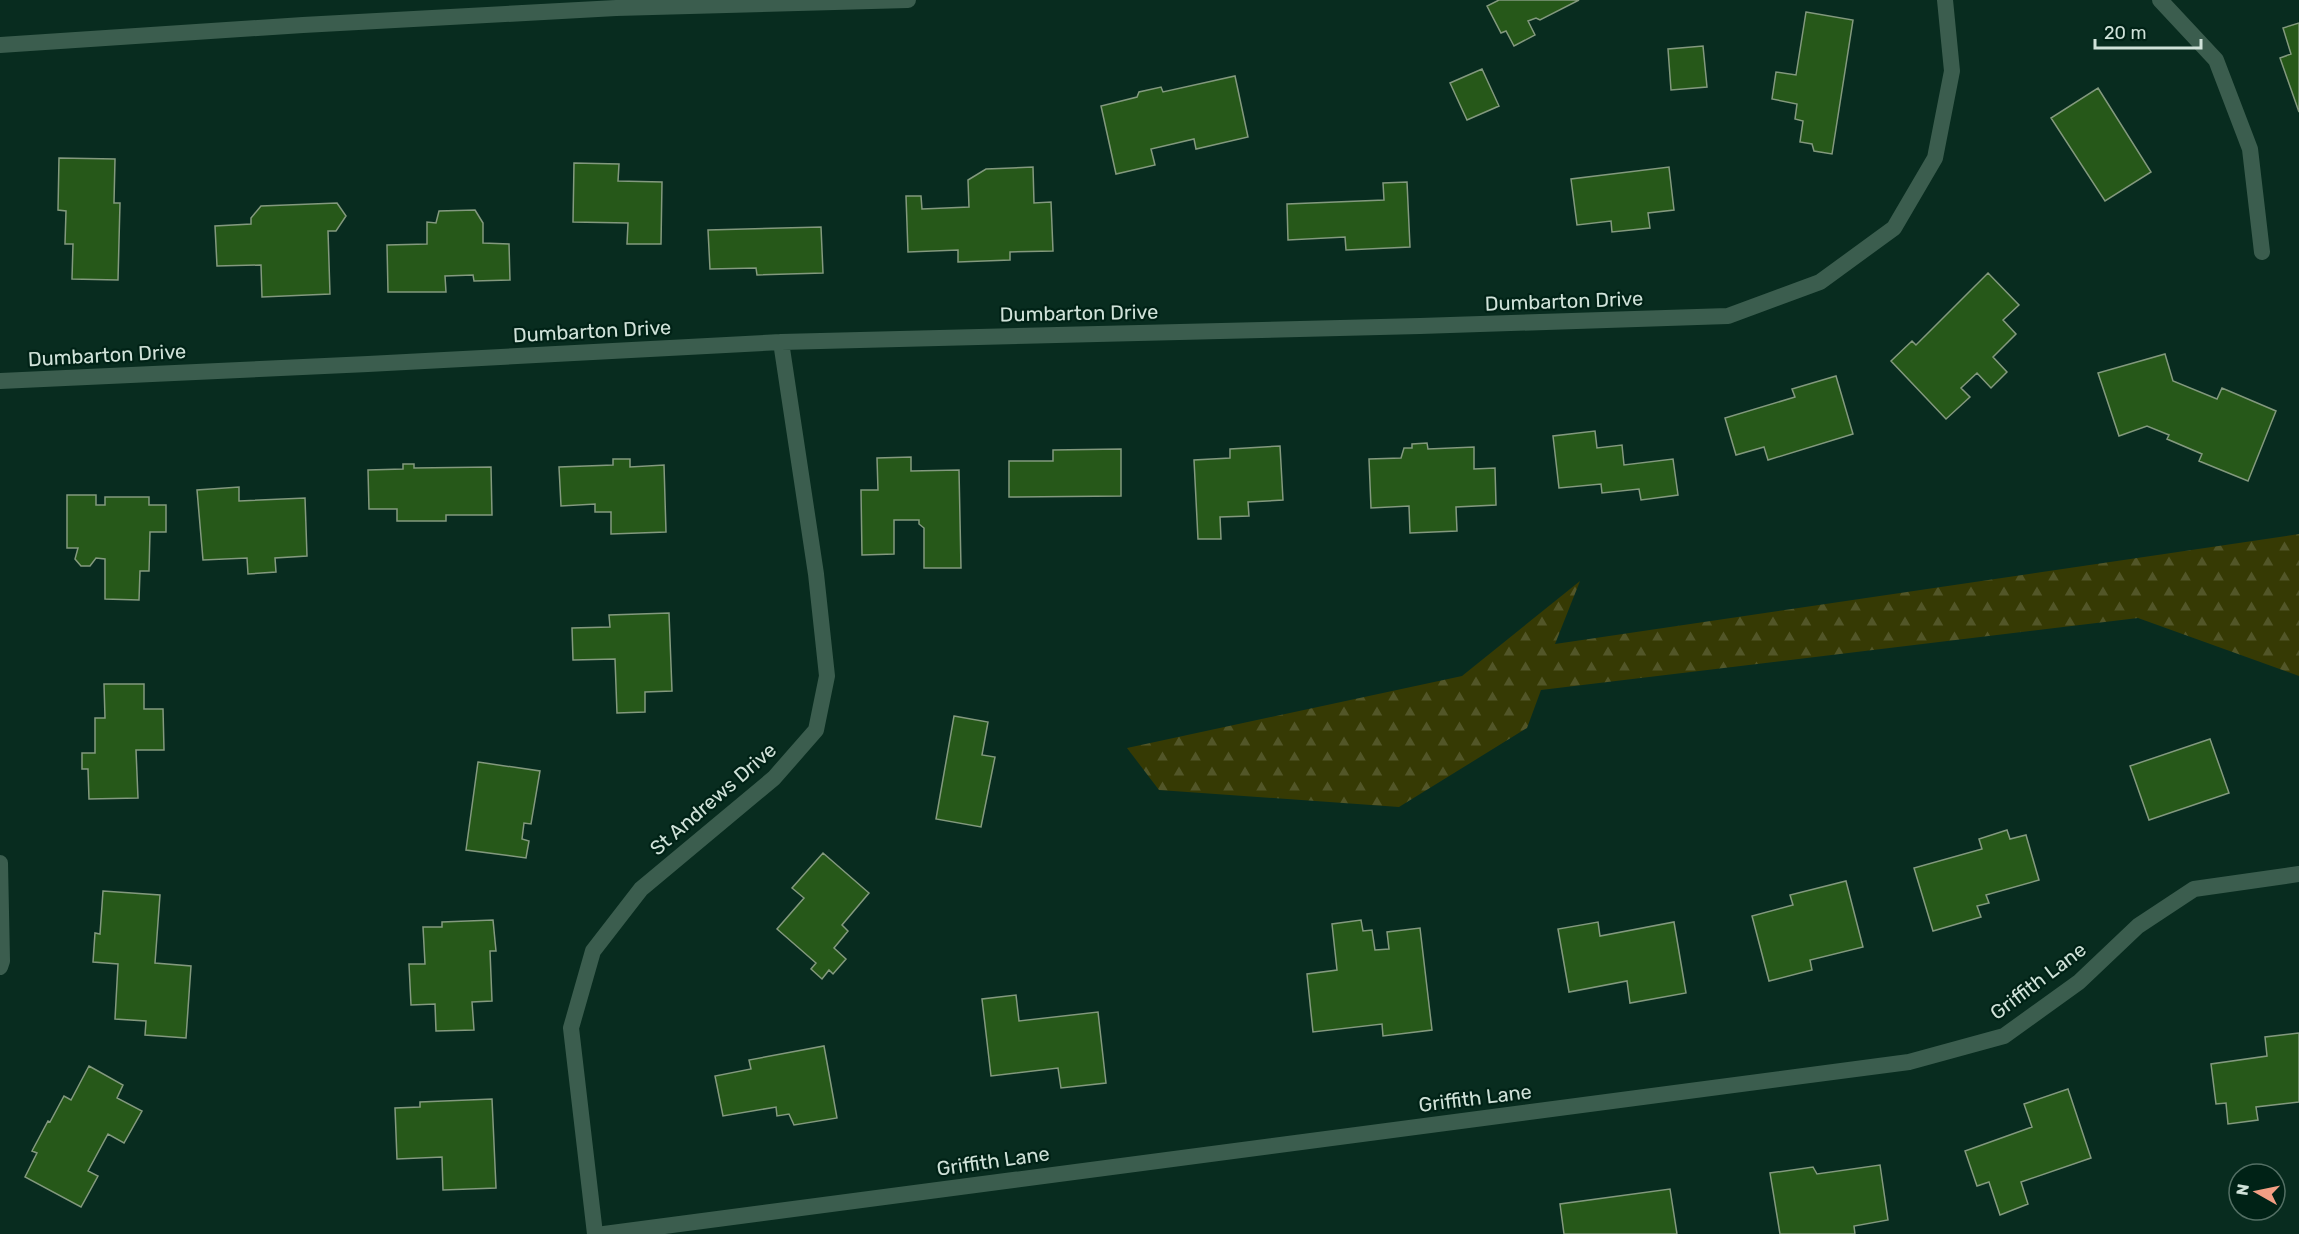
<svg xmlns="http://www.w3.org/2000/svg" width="2299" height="1234" font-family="Rubik,sans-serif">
<defs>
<pattern id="forest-firs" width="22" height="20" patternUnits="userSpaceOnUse" patternTransform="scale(1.5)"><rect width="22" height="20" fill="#363a04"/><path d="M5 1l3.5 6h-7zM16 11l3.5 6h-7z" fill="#525628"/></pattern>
</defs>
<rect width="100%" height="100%" fill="#082c1f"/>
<path fill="url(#forest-firs)" d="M 2299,534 L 2299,676 L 2138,618 L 1541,690 L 1527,728 L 1399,807 L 1159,790 L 1127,748 L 1462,676 L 1580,581 L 1555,644 Z"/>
<path fill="#265819" stroke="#83997e" stroke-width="1.5" d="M 1499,0 L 1579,0 L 1540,20 L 1536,18 L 1528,21 L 1535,35 L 1514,46 L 1506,31 L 1501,33 L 1487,6 Z
M 1806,12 L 1853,20 L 1832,154 L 1814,151 L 1812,144 L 1800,142 L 1803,121 L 1795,119 L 1797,104 L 1772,99 L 1776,72 L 1796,75 Z
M 2299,23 L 2299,112 L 2280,58 L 2291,54 L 2283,28 Z
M 1703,46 L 1707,87 L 1671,90 L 1668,49 Z
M 1482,69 L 1499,106 L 1467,120 L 1450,83 Z
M 1235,76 L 1248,137 L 1196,149 L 1194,139 L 1151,149 L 1155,165 L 1116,174 L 1101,106 L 1137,97 L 1139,92 L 1161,87 L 1163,92 Z
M 2098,88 L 2151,172 L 2105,201 L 2051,118 Z
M 59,158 L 115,159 L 114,203 L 120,203 L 118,280 L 72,279 L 73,244 L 65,244 L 66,211 L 58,210 Z
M 574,163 L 619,164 L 618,181 L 662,182 L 661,244 L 627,244 L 628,223 L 573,222 Z
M 1033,167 L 1034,203 L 1051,202 L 1053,251 L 1010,252 L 1010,260 L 958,262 L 958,250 L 908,252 L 906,196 L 921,196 L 922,209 L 969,207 L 968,180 L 986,169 Z
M 1669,167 L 1674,210 L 1648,213 L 1650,228 L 1612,232 L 1611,221 L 1577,225 L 1571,179 Z
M 1407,182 L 1410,247 L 1346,250 L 1345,237 L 1288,240 L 1287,204 L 1384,200 L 1383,183 Z
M 337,203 L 346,216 L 336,231 L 328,231 L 330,294 L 262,297 L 261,265 L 217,266 L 215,226 L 251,224 L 251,218 L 261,206 Z
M 475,210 L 483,223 L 483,243 L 509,244 L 510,280 L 474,281 L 473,275 L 445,276 L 446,292 L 388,292 L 387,245 L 427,244 L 427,222 L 436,223 L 439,211 Z
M 821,227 L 823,273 L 757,275 L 756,268 L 710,269 L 708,230 Z
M 1988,273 L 2019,305 L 2003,320 L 2016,334 L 1993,357 L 2007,372 L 1991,388 L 1977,373 L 1961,388 L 1970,397 L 1946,419 L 1891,361 L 1912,341 L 1916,345 Z
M 2165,354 L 2173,381 L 2217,399 L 2222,388 L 2276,411 L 2248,481 L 2199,461 L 2202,454 L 2167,439 L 2169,435 L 2147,426 L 2119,436 L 2098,373 Z
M 1836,376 L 1853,434 L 1768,460 L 1764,447 L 1736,455 L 1725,418 L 1795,397 L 1792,389 Z
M 1595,431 L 1597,448 L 1622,445 L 1624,465 L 1673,459 L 1678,495 L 1641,500 L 1639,489 L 1602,493 L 1601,484 L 1559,488 L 1553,436 Z
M 1427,443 L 1428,449 L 1474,447 L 1474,469 L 1495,468 L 1496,505 L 1456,507 L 1457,531 L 1410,533 L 1409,506 L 1371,508 L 1369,459 L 1401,458 L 1404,448 L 1412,448 L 1412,444 Z
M 1280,446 L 1283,500 L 1248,502 L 1249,516 L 1220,517 L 1221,539 L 1198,539 L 1194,460 L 1230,458 L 1230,449 Z
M 1121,449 L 1121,496 L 1009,497 L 1009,461 L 1053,461 L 1053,450 Z
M 911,457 L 911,471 L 959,470 L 961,568 L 924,568 L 924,528 L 919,524 L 919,520 L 894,520 L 894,554 L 862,555 L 861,490 L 878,490 L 877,458 Z
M 613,459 L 630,459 L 630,467 L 664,465 L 666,532 L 611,534 L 611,512 L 595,512 L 595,504 L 561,506 L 559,467 L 613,465 Z
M 403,464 L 414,464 L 414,468 L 491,467 L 492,515 L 446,515 L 446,521 L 397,521 L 397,509 L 369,509 L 368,470 L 403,469 Z
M 239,487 L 239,501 L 305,498 L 307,556 L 275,558 L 276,572 L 248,574 L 247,558 L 203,560 L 197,490 Z
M 67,495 L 96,495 L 96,505 L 105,505 L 105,497 L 149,497 L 149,505 L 166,505 L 166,532 L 150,532 L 149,571 L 140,571 L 139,600 L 105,599 L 105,559 L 96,558 L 90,566 L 81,566 L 75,559 L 78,548 L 67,548 Z
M 669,613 L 672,691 L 645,692 L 645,712 L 617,713 L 615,659 L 573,660 L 572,628 L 610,627 L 609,615 Z
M 104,684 L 144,684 L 144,709 L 163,709 L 164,750 L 136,750 L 138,798 L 89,799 L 88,769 L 82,769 L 82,753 L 95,753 L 95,718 L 105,718 Z
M 954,716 L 988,722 L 982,755 L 995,757 L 981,827 L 936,819 Z
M 2210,739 L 2229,793 L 2149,820 L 2130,766 Z
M 478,762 L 540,771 L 531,824 L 524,823 L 522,839 L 529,841 L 526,858 L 466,850 Z
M 2007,830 L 2010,839 L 2026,835 L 2039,880 L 1986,895 L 1989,903 L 1977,906 L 1981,917 L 1933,931 L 1914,868 L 1982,849 L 1979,839 Z
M 823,853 L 869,893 L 842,925 L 848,931 L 834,948 L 846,959 L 833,974 L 829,970 L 822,979 L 811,969 L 816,963 L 777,929 L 804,898 L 792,888 Z
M 1846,881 L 1863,947 L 1810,960 L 1812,970 L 1769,981 L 1752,916 L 1793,905 L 1790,895 Z
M 103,891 L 160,895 L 155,963 L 191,966 L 186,1038 L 145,1035 L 146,1021 L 115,1019 L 118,964 L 93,962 L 95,933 L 100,934 Z
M 493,920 L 496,951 L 490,951 L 492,1001 L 472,1002 L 474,1030 L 436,1031 L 435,1004 L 411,1005 L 409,964 L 425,964 L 423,927 L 442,927 L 442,922 Z
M 1361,920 L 1363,931 L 1372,930 L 1375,950 L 1389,949 L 1387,932 L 1420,928 L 1432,1030 L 1383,1036 L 1382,1024 L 1313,1032 L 1307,974 L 1337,970 L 1332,924 Z
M 1598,922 L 1600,936 L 1674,922 L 1686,993 L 1630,1003 L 1627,981 L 1569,992 L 1558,929 Z
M 1016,995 L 1019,1021 L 1098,1012 L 1106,1083 L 1061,1088 L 1058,1068 L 991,1076 L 982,999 Z
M 2299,1033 L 2299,1102 L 2256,1107 L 2258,1120 L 2228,1124 L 2226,1103 L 2216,1104 L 2211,1064 L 2267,1056 L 2265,1037 Z
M 824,1046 L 837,1118 L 794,1125 L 789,1114 L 777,1116 L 776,1107 L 723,1116 L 715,1076 L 751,1069 L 749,1060 Z
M 89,1066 L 123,1085 L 117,1098 L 142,1111 L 124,1143 L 108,1134 L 88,1171 L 98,1176 L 81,1207 L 25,1177 L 37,1153 L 32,1151 L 48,1121 L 50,1122 L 64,1096 L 71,1100 Z
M 2068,1089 L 2091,1158 L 2021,1182 L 2028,1204 L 2000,1215 L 1989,1182 L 1977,1186 L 1965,1151 L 2032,1127 L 2024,1104 Z
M 492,1099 L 496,1188 L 443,1190 L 442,1157 L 397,1159 L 395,1108 L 420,1107 L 420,1102 Z
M 1880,1165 L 1888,1220 L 1854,1226 L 1855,1234 L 1780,1234 L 1770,1173 L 1813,1167 L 1817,1174 Z
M 1670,1189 L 1677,1234 L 1564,1234 L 1560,1204 Z"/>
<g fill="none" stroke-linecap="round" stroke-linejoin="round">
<path stroke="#3b5d4e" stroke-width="16" d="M 2160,0 L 2216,60 L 2250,149 L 2262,252
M 0,381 L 368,364 L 781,342 L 1420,326 L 1728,316 L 1820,282 L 1894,228 L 1935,158 L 1952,71 L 1945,0
M 0,863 L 2,961 L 0,967
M 595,1234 L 571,1028 L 593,951 L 641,889 L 774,778 L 816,730 L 827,676 L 816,574 L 781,342
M 604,1234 L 1909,1062 L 2004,1036 L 2079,982 L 2138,926 L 2194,889 L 2299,874"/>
<path stroke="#3b5d4e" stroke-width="16" d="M 0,45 L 303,25 L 616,8 L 908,0"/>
</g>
<g text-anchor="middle" stroke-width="4.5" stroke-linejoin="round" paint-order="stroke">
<g font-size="20" fill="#d0e2d9" stroke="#002216">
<text transform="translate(1564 301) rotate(-2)" y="7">Dumbarton Drive</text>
<text transform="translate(1079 313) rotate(-1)" y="7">Dumbarton Drive</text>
<text transform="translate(592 331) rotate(-3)" y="7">Dumbarton Drive</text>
<text transform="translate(107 355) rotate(-3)" y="7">Dumbarton Drive</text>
<text transform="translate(713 799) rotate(-41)" y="7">St Andrews Drive</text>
<text transform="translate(2038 981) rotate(-37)" y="7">Griffith Lane</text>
<text transform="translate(1475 1098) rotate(-7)" y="7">Griffith Lane</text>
<text transform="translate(993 1161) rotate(-8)" y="7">Griffith Lane</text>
</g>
</g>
<g transform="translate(2257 1192) rotate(279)"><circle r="28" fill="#002216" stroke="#536f64" stroke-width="1.5"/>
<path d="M0-4.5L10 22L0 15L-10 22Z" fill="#f39f84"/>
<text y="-9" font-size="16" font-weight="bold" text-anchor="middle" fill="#d0e2d9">N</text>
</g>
<path d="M2095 39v9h106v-9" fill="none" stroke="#d0e2d9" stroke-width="3"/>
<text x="2104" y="39" font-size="18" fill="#d0e2d9" stroke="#002216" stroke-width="4.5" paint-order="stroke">20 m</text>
</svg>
